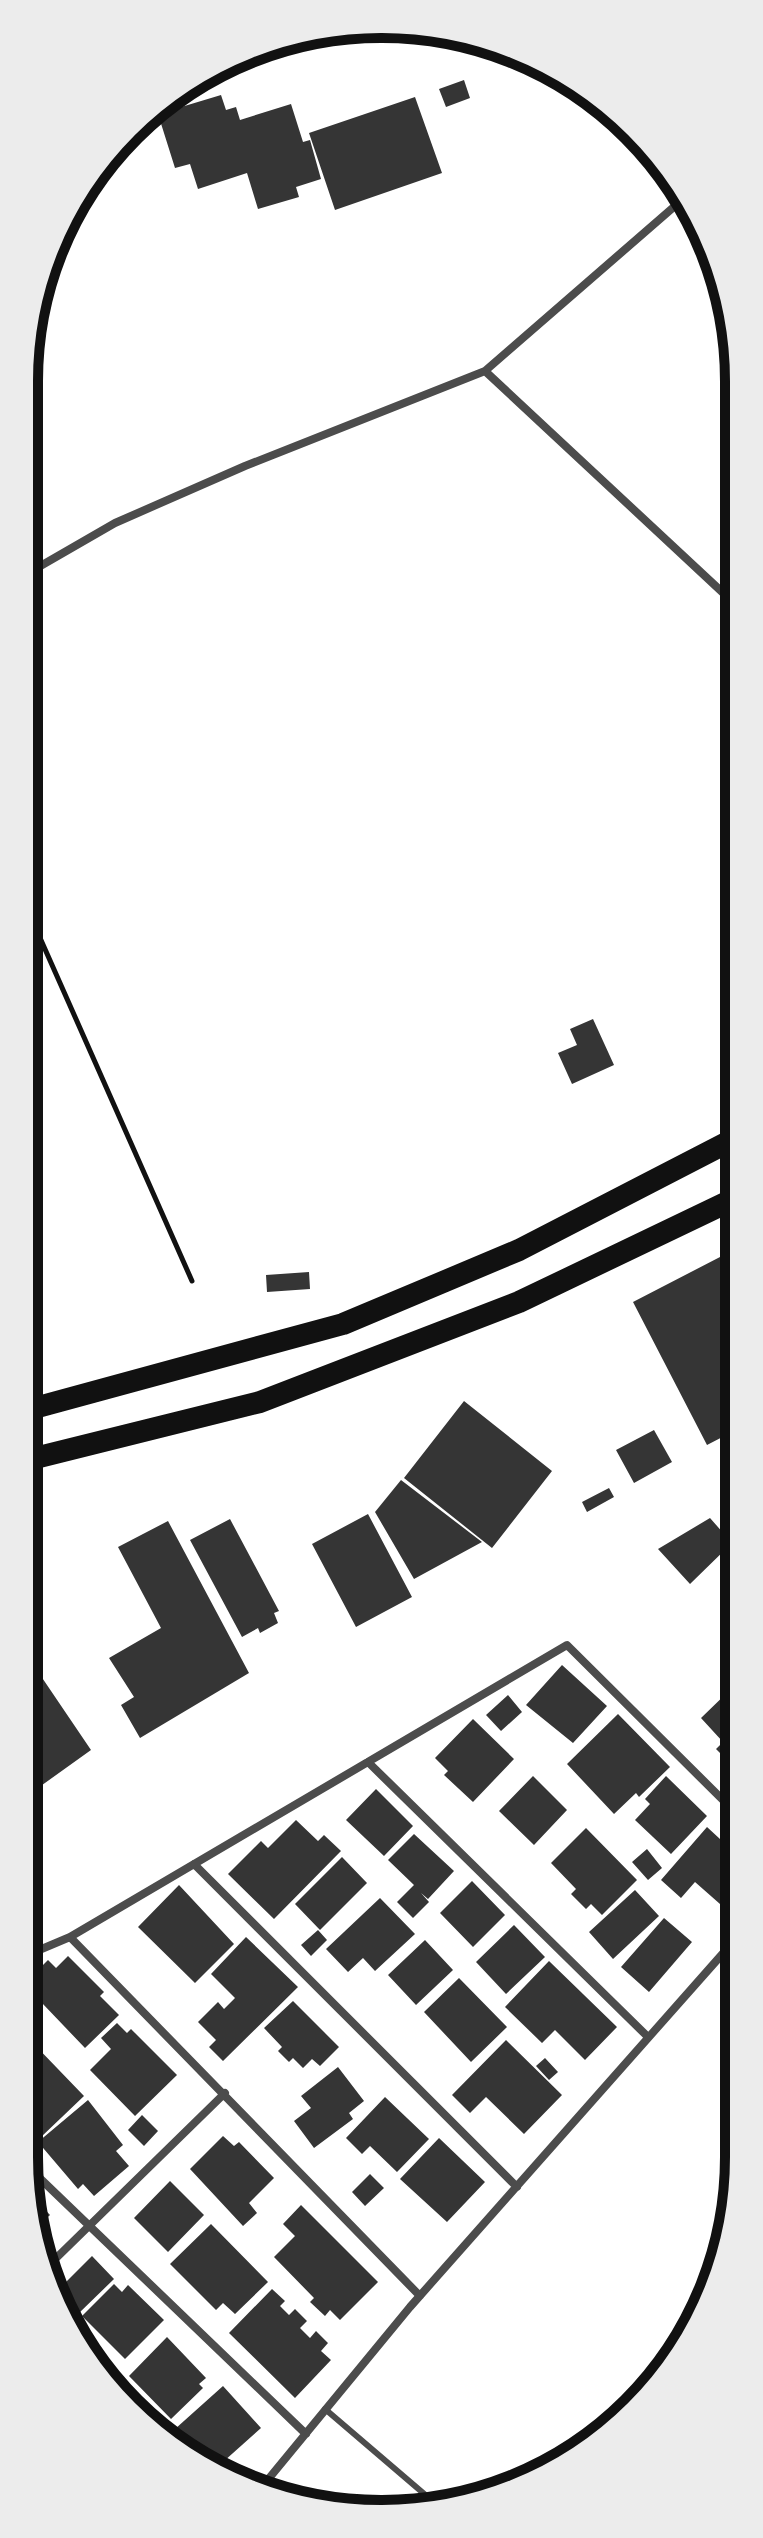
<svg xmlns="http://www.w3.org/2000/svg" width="763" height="2538" font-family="Literata,serif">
<rect width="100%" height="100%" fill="#fff"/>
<path fill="#353535" d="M 464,80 L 470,98 L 446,107 L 439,89 Z
M 221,95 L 226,110 L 236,107 L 240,120 L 291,104 L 303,142 L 310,140 L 321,179 L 296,187 L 299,197 L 258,209 L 247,173 L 198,189 L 190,164 L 175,168 L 158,114 Z
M 415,97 L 442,173 L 335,210 L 309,133 Z
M 593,1019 L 614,1065 L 572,1084 L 558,1053 L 577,1045 L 570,1029 Z
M 720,1257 L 734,1284 L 734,1431 L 707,1445 L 633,1302 Z
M 309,1272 L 310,1289 L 267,1292 L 266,1275 Z
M 464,1401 L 552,1471 L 492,1548 L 404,1478 Z
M 654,1430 L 672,1462 L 634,1483 L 616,1450 Z
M 401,1480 L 482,1542 L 414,1579 L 375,1512 Z
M 609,1488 L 614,1497 L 587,1512 L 582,1502 Z
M 368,1514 L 412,1597 L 356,1627 L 312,1544 Z
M 710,1518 L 732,1543 L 690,1584 L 658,1549 Z
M 230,1519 L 279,1611 L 274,1613 L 278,1623 L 260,1633 L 258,1628 L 242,1637 L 190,1540 Z
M 168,1521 L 249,1673 L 140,1738 L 121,1705 L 134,1697 L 109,1658 L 161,1628 L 118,1547 Z
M 26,1654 L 91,1750 L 31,1793 L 25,1785 Z
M 562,1665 L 607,1706 L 573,1743 L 526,1705 Z
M 733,1687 L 733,1766 L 716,1749 L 723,1742 L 701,1718 Z
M 508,1695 L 522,1712 L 501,1731 L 486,1715 Z
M 618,1714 L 670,1767 L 639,1797 L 636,1793 L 614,1814 L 567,1764 Z
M 473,1719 L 514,1759 L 473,1802 L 444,1775 L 448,1771 L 435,1758 Z
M 533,1776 L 567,1810 L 534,1845 L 499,1811 Z
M 666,1776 L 707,1816 L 671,1854 L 635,1820 L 650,1804 L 645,1799 Z
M 376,1789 L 413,1826 L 384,1856 L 346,1820 Z
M 296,1820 L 318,1841 L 324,1835 L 341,1851 L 274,1919 L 228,1874 L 261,1841 L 268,1848 Z
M 707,1827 L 733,1851 L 733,1890 L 720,1904 L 695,1882 L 681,1898 L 661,1880 Z
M 586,1828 L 637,1880 L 602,1915 L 591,1904 L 586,1909 L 571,1894 L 576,1889 L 551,1863 Z
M 414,1834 L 454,1871 L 428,1899 L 421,1893 L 429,1902 L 413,1918 L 397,1902 L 414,1885 L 388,1860 Z
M 647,1849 L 662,1868 L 648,1880 L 632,1862 Z
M 342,1857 L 367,1883 L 320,1930 L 295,1904 Z
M 472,1881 L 505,1915 L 473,1947 L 440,1913 Z
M 179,1885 L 234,1944 L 195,1983 L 138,1927 Z
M 635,1890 L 659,1916 L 613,1959 L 589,1932 Z
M 380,1898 L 415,1934 L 375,1971 L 363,1958 L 348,1972 L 326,1949 Z
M 664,1918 L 692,1942 L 649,1992 L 621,1967 Z
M 514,1925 L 545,1957 L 506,1994 L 476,1962 Z
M 318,1930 L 327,1940 L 311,1956 L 301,1945 Z
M 246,1937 L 298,1987 L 223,2061 L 209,2047 L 216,2040 L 198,2022 L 218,2002 L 224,2009 L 235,1998 L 211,1974 Z
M 425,1940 L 453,1970 L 416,2005 L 388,1975 Z
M 68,1956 L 104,1992 L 100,1996 L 119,2015 L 85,2048 L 42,2003 L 25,2020 L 25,1974 L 28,1971 L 32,1976 L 48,1960 L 56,1968 Z
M 549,1961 L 617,2027 L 585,2060 L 555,2030 L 542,2043 L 505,2007 Z
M 459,1978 L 507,2027 L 471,2062 L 424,2012 Z
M 293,2001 L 339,2047 L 320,2066 L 312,2059 L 303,2068 L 293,2058 L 289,2062 L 278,2051 L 282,2047 L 264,2028 Z
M 117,2023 L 127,2033 L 131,2029 L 177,2075 L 135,2116 L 90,2070 L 111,2049 L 101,2038 Z
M 506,2040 L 562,2095 L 524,2134 L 486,2097 L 470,2113 L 452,2095 Z
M 31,2041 L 84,2096 L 40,2138 L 24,2121 L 30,2108 L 24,2103 L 24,2047 Z
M 545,2058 L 558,2072 L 549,2080 L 536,2066 Z
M 338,2067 L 364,2101 L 349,2113 L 353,2119 L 314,2148 L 294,2121 L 311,2108 L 301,2096 Z
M 385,2097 L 429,2139 L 397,2172 L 370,2146 L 362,2154 L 346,2138 Z
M 88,2100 L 123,2145 L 116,2151 L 129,2166 L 94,2196 L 83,2184 L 78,2189 L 38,2142 Z
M 142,2115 L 158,2131 L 144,2146 L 128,2130 Z
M 223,2136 L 234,2146 L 239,2142 L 274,2178 L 249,2203 L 257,2213 L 243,2226 L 190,2169 Z
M 439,2138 L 485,2182 L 447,2222 L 400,2179 Z
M 370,2174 L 384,2188 L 365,2206 L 352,2192 Z
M 170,2181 L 204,2215 L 168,2252 L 134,2218 Z
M 32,2196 L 50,2215 L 38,2226 L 34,2207 Z
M 301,2205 L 378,2282 L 340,2320 L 330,2310 L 325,2316 L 310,2302 L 314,2298 L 274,2257 L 295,2236 L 283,2224 Z
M 211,2224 L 268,2282 L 235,2314 L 223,2303 L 216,2310 L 170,2264 Z
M 92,2256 L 114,2279 L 77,2315 L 55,2293 Z
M 114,2284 L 122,2292 L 128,2285 L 164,2320 L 125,2359 L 82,2316 Z
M 272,2289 L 285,2301 L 280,2306 L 289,2315 L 295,2309 L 307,2321 L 300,2328 L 310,2338 L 316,2331 L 328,2343 L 321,2351 L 331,2360 L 295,2398 L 229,2333 Z
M 167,2337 L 206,2378 L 199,2384 L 203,2388 L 171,2419 L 129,2376 Z
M 223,2386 L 261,2428 L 214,2470 L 175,2429 Z"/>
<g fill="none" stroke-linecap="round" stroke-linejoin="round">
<path stroke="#111" stroke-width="5" d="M 29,913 L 192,1281"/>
<path stroke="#4c4c4c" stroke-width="6" d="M 325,2409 L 436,2504"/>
<path stroke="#4c4c4c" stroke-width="8" d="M 485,371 L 735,604
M 30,572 L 115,523 L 245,466 L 485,371 L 683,199
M 368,1762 L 648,2037
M 194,1864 L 517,2187
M 70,1937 L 420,2296
M 25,1956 L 70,1937 L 567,1645 L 733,1810
M 25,2164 L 306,2434
M 46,2268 L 225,2093
M 261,2488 L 410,2307 L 733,1942"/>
<path stroke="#111" stroke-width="22" d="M 27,1410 L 343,1324 L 519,1250 L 734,1139
M 27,1460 L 260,1402 L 519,1302 L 734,1199"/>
</g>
<path d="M0 0H763V2538H0ZM381 38H382A343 343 0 0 1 725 381V2157A343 343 0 0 1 382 2500H381A343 343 0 0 1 38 2157V381A343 343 0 0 1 381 38Z" fill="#ececec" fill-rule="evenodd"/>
<path fill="none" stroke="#111" stroke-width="10" d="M381 38H382A343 343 0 0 1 725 381V2157A343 343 0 0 1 382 2500H381A343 343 0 0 1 38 2157V381A343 343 0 0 1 381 38Z"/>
</svg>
